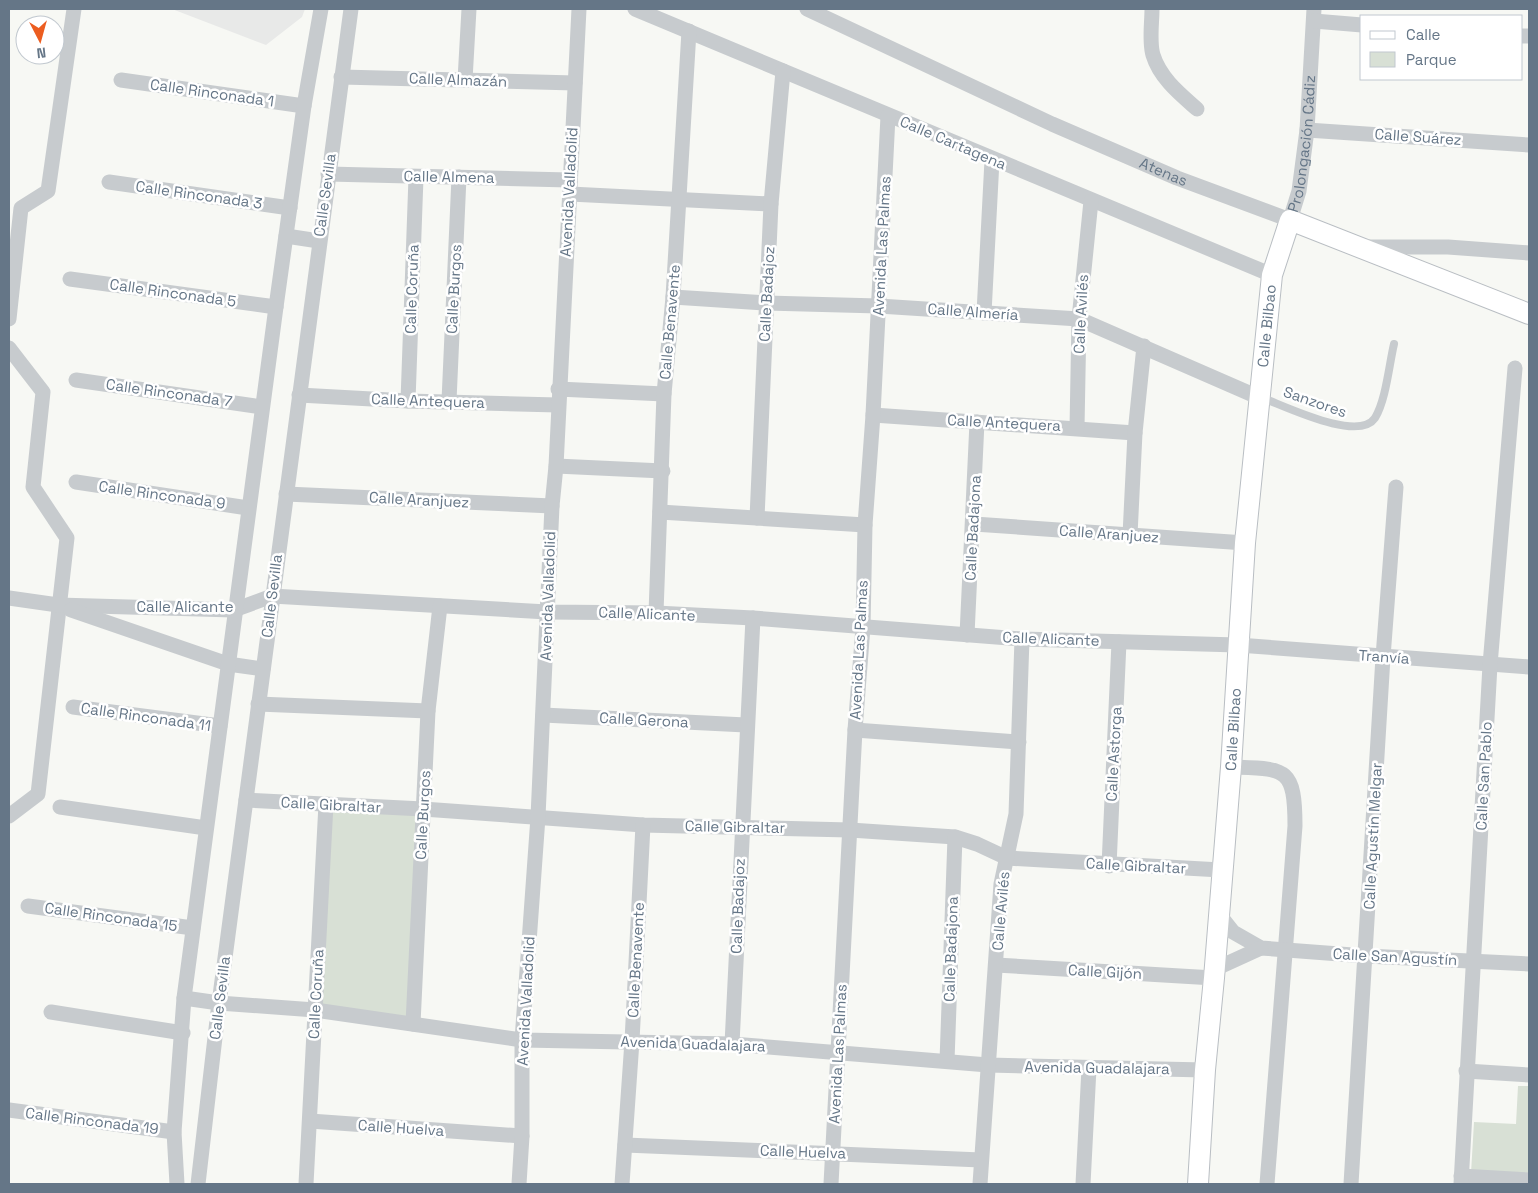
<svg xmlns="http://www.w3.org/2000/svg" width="1538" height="1193" font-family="'Space Grotesk',sans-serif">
<rect width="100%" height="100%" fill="#f7f8f4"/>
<path fill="#e8e9e8" d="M 172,9 L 305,9 L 302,17 L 266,45 Z"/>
<path fill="#d8e0d5" d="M 326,804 L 423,809 L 413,1024 L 315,1010 Z
M 1518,1086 L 1529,1086 L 1529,1175 L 1471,1173 L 1474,1122 L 1516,1124 Z"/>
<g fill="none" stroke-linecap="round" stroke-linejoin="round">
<g stroke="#b9bec3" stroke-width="22">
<g id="secondary">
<path id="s2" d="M 1198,1184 L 1205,1070 L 1214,978 L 1231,767 L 1245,543 L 1272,275 L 1290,220 L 1529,314"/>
</g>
</g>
<path stroke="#c7cbce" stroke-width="8" d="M 1260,397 C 1283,405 1358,443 1375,418 C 1386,400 1389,365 1394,344"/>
<g stroke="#c7cbce" stroke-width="15">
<path d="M 635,9 L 1272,275"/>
<path id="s1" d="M 807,9 L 1052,124 L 1177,178 L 1290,220 L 1299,191 L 1307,130 L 1314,9"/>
<path d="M 1152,9 C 1152,23 1149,42 1153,55 C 1160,78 1180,94 1197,109"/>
<path d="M 1314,21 L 1362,25"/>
<path d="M 1522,36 L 1529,36"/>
<path d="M 341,77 L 575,83"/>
<path d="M 121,80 L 304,106"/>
<path d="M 465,80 L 469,9"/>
<path d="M 1307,130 L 1529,145"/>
<path d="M 328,174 L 569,180"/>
<path d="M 109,182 L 290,208"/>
<path d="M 570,194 L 771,204"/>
<path d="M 286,236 L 319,241"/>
<path d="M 1365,247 L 1448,247 L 1529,253"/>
<path d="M 70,279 L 276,307"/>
<path d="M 673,297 L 766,303 L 879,306 L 1079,319 L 1258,397"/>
<path d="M 984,313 L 992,160"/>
<path d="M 9,319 L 21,208 L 48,191 L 74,9"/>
<path d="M 9,348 L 43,392 L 33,487 L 67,538 L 38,794 L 9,816"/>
<path d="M 76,380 L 262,407"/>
<path d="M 558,389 L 664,394"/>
<path d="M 299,395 L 408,401 L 558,405"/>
<path d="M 408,401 L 416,177"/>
<path d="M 449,401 L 459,177"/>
<path d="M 873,415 L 1135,433"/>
<path d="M 1077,428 L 1079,319 L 1091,201"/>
<path d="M 556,466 L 663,471"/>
<path d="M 76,482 L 248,508"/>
<path d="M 286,494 L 552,506"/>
<path d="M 660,512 L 865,525"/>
<path d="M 757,518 L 771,204 L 783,71"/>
<path d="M 974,524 L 1245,543"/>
<path d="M 1130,535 L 1135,433 L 1144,346"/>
<path d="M 9,598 L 58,605 L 234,610 L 272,596 L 547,612 L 656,613 L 753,618 L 1022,639 L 1238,645 L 1529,667"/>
<path d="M 71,610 L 228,664 L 263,669"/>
<path d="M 656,613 L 664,394 L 673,297 L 689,31"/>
<path d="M 967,635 L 977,422"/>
<path d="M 258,704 L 428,711"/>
<path d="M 73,707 L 220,726"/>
<path d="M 543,715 L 746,725"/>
<path d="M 855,730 L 1019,742"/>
<path d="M 1231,767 C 1285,769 1295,766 1295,826 L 1267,1184"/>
<path d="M 246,800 L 423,809 L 643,825 L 850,830 L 955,837 L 977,844 L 1007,858 L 1221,870"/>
<path d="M 60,807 L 206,828"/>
<path d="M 1109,866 L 1119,642"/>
<path d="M 28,906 L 193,928"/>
<path d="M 1218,913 L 1233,932 L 1261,948 L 1366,956 L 1529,964"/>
<path d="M 996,965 L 1214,978"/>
<path d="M 1215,969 L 1261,948"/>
<path d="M 184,998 L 219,1003 L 315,1010 L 522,1040 L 732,1044 L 988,1065 L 1205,1070"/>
<path d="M 51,1012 L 183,1033"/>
<path d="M 413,1024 L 428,711 L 440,606"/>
<path d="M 732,1044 L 753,618"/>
<path d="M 947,1061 L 955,837"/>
<path d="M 1466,1071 L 1529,1075"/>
<path d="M 9,1110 L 174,1132"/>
<path d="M 310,1121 L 522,1136"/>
<path d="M 625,1145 L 981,1160"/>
<path d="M 1461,1176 L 1529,1180"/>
<path d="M 177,1184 L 174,1132 L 184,998 L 276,307 L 304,106 L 321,9"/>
<path d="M 198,1184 L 219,1003 L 351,9"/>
<path d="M 306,1184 L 326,804"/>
<path d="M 519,1184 L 522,1136 L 522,1040 L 538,817 L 552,506 L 556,466 L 579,9"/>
<path d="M 622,1184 L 632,1041 L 643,825"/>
<path d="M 831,1184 L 855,730 L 863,627 L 865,525 L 873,415 L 888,116"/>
<path d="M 980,1184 L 1001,884 L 1016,814 L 1022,639"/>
<path d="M 1083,1184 L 1089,1068"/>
<path d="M 1351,1184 L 1383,657 L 1396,487"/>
<path d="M 1461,1184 L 1490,665 L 1515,368"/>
</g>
<use href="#secondary" stroke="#fff" stroke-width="20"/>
</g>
<g text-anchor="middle" stroke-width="5" stroke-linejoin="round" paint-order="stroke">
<g font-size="15" fill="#657687" stroke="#fff">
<text transform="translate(458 80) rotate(2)" y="5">Calle Almazán</text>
<text transform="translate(212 93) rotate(8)" y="5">Calle Rinconada 1</text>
<text transform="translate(1418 137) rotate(4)" y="5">Calle Suárez</text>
<text transform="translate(953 143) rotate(23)" y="5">Calle Cartagena</text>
<text dy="5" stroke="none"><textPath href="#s1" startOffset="605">Prolongación Cádiz</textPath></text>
<text dy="5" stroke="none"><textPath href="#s1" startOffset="392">Atenas</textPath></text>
<text transform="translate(449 177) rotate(1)" y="5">Calle Almena</text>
<text transform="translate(569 192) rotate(-87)" y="5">Avenida Valladolid</text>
<text transform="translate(199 195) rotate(8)" y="5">Calle Rinconada 3</text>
<text transform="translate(325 195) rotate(-82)" y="5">Calle Sevilla</text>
<text transform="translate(882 246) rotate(-87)" y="5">Avenida Las Palmas</text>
<text transform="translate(412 289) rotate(-88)" y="5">Calle Coruña</text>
<text transform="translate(454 289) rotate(-87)" y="5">Calle Burgos</text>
<text transform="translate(173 293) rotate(8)" y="5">Calle Rinconada 5</text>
<text transform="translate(767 294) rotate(-87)" y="5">Calle Badajoz</text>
<text transform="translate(973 312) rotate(4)" y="5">Calle Almería</text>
<text transform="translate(1081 314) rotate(-87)" y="5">Calle Avilés</text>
<text transform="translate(670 322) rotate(-85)" y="5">Calle Benavente</text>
<text dy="5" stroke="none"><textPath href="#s2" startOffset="861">Calle Bilbao</textPath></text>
<text transform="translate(169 393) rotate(8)" y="5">Calle Rinconada 7</text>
<text transform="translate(428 401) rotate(2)" y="5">Calle Antequera</text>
<text transform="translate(1315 402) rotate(19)" y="5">Sanzores</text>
<text transform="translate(1004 423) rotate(3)" y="5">Calle Antequera</text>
<text transform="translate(162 495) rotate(8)" y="5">Calle Rinconada 9</text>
<text transform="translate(419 500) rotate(3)" y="5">Calle Aranjuez</text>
<text transform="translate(973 528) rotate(-87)" y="5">Calle Badajona</text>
<text transform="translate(1109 534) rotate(4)" y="5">Calle Aranjuez</text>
<text transform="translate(272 596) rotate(-83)" y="5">Calle Sevilla</text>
<text transform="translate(548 596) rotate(-88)" y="5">Avenida Valladolid</text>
<text x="185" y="612">Calle Alicante</text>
<text transform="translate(647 614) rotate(2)" y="5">Calle Alicante</text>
<text transform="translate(1051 639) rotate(2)" y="5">Calle Alicante</text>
<text transform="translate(859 650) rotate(-87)" y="5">Avenida Las Palmas</text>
<text transform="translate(1384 657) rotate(4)" y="5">Tranvía</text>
<text transform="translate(146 717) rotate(8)" y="5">Calle Rinconada 11</text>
<text transform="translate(644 720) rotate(3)" y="5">Calle Gerona</text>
<text dy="5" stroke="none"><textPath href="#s2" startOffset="456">Calle Bilbao</textPath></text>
<text transform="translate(1114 754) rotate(-87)" y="5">Calle Astorga</text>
<text transform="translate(1484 776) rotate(-87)" y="5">Calle San Pablo</text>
<text transform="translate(331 805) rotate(3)" y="5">Calle Gibraltar</text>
<text transform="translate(423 815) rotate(-87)" y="5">Calle Burgos</text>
<text transform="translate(735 827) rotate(1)" y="5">Calle Gibraltar</text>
<text transform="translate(1373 836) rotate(-87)" y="5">Calle Agustín Melgar</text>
<text transform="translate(1136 866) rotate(3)" y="5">Calle Gibraltar</text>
<text transform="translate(738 906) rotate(-88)" y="5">Calle Badajoz</text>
<text transform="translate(1001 911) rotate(-85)" y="5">Calle Avilés</text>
<text transform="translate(111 917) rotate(8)" y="5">Calle Rinconada 15</text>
<text transform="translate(951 949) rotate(-88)" y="5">Calle Badajona</text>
<text transform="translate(1395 957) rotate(3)" y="5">Calle San Agustín</text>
<text transform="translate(636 960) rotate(-87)" y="5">Calle Benavente</text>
<text transform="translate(1105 972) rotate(3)" y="5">Calle Gijón</text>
<text transform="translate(316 994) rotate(-87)" y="5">Calle Coruña</text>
<text transform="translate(220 998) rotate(-83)" y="5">Calle Sevilla</text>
<text transform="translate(526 1001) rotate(-87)" y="5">Avenida Valladolid</text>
<text transform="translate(693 1044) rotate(2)" y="5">Avenida Guadalajara</text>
<text transform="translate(838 1054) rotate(-87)" y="5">Avenida Las Palmas</text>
<text transform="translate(1097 1068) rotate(1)" y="5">Avenida Guadalajara</text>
<text transform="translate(92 1121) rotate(7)" y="5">Calle Rinconada 19</text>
<text transform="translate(401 1128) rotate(4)" y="5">Calle Huelva</text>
<text transform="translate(803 1152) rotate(2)" y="5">Calle Huelva</text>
</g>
</g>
<rect width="1538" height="1193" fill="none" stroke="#657687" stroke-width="20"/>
<rect x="1360" y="15" width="162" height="65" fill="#ffffff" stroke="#c1c8cf"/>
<rect x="1370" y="31" width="25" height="8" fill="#ffffff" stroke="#c1c8cf"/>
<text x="1406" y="40" font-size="15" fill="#657687">Calle</text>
<rect x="1370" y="52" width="25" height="15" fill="#d8e0d5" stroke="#c1c8cf"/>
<text x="1406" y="65" font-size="15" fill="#657687">Parque</text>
<g transform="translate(40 40) rotate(174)"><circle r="24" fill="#ffffff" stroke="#c1c8cf"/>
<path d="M0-4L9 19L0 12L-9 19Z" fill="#ec5d20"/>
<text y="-8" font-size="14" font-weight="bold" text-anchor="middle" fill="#657687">N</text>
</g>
</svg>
